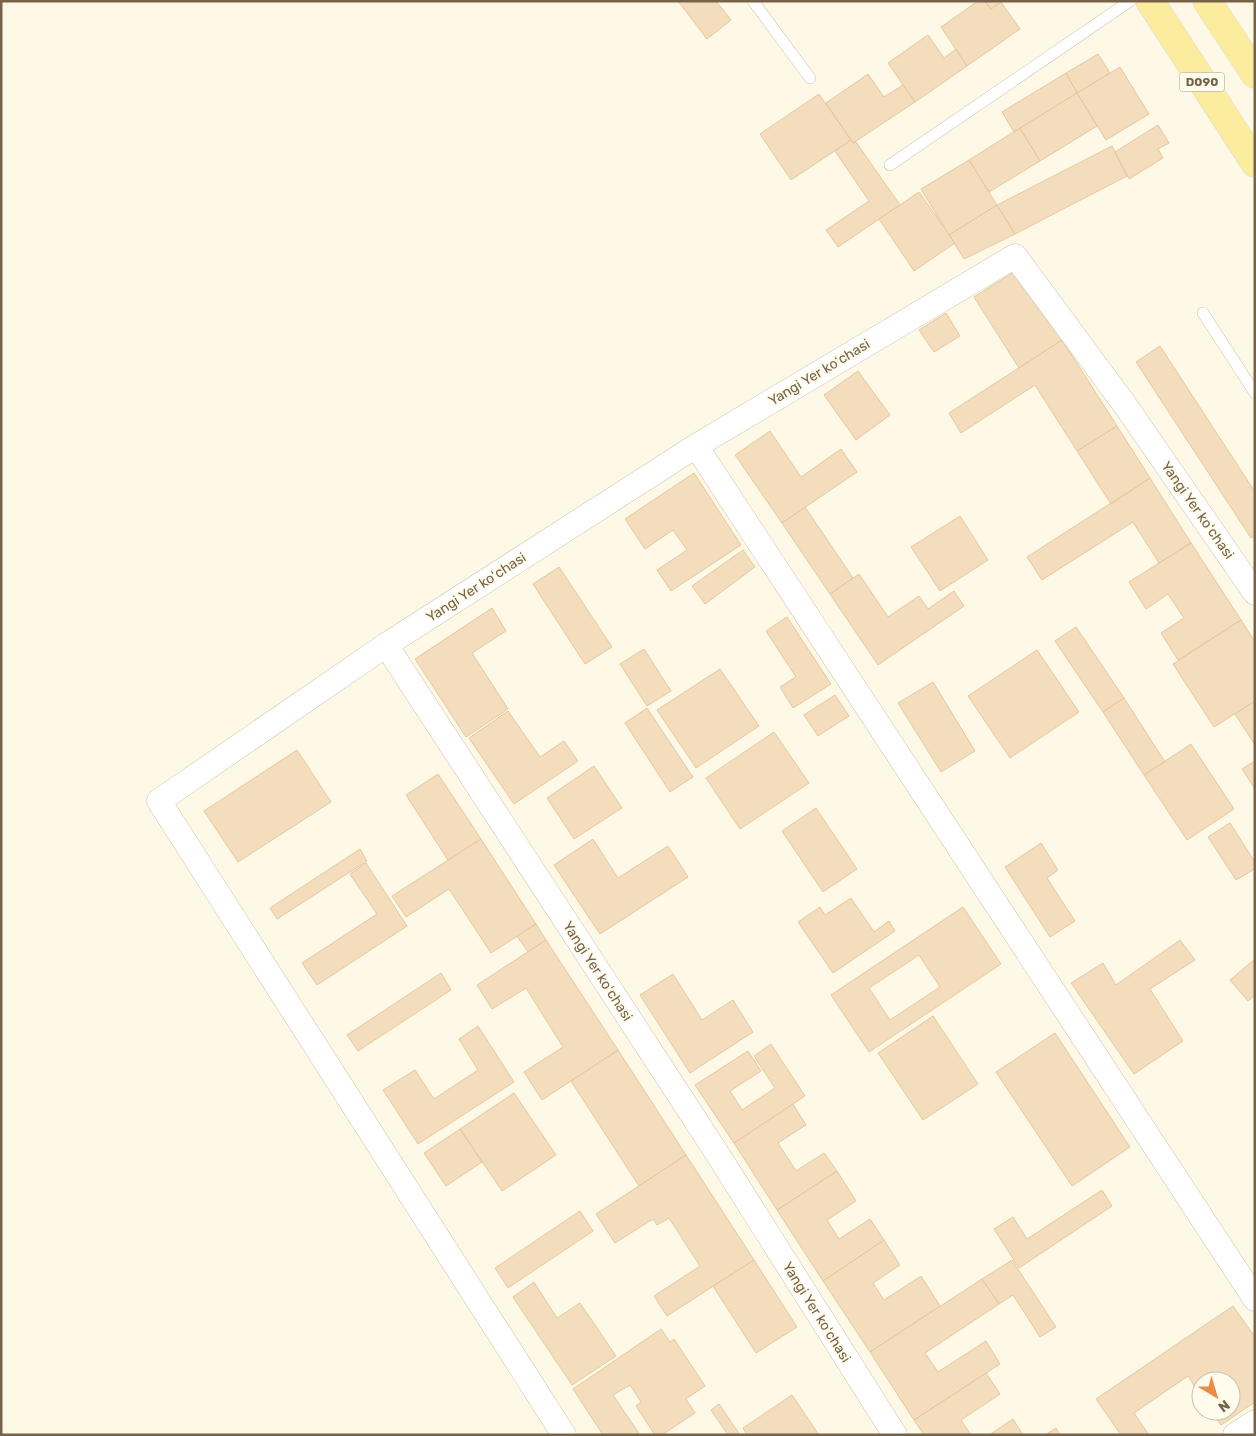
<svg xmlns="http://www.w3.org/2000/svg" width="1256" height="1436" font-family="Rubik,sans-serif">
<rect width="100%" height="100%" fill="#fdf9e6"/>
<path fill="#f3ddbd" stroke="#e6c89d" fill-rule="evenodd" d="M 678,1 L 716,1 L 731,20 L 707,39 Z
M 978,1 L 985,1 L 991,9 L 1001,2 L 1020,29 L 967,66 L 941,27 Z
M 985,1 L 1002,1 L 991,9 Z
M 928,35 L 944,58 L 956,49 L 967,66 L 915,102 L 888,63 Z
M 1098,54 L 1110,73 L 1077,93 L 1066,73 Z
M 1120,67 L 1149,114 L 1106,140 L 1077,93 Z
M 1066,73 L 1077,93 L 1014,132 L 1002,112 Z
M 868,74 L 884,97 L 903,85 L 915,102 L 853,143 L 826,103 Z
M 1077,93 L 1097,126 L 1040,161 L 1020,128 Z
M 819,94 L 851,140 L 791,180 L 760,134 Z
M 1158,125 L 1169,143 L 1158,149 L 1163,158 L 1129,179 L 1115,152 Z
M 1020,128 L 1040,161 L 989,192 L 969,160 Z
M 851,140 L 853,143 L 856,142 L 900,205 L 838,247 L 826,230 L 869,201 L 835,151 Z
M 1112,146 L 1127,176 L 1015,234 L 997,205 Z
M 969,160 L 997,205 L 949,235 L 921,189 Z
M 919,192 L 955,243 L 914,271 L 879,219 Z
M 997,205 L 1015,234 L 964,259 L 949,235 Z
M 1017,270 L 1062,340 L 1019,368 L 974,297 Z
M 946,313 L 960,336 L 934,352 L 919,330 Z
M 1062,340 L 1117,426 L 1077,451 L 1035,385 L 961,433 L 949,413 Z
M 1160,346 L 1255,492 L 1255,536 L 1251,538 L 1136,362 Z
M 858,371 L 890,415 L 856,440 L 824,395 Z
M 1117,426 L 1150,478 L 1111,504 L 1077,451 Z
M 770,431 L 801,477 L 841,449 L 857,472 L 782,523 L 735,455 Z
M 694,473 L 741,545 L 671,591 L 657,570 L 687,550 L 673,530 L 645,549 L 625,519 Z
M 1150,478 L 1191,543 L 1159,563 L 1133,522 L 1042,580 L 1027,557 Z
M 805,507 L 853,578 L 830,594 L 782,523 Z
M 960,516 L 988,560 L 940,591 L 911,547 Z
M 1191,543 L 1241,620 L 1178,660 L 1161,633 L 1184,618 L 1168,594 L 1146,609 L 1129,582 Z
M 743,550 L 755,567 L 705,604 L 692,586 Z
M 559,567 L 612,647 L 585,664 L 533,584 Z
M 859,574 L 888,617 L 919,596 L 928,609 L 954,591 L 964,606 L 878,665 L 830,594 Z
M 492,608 L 506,631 L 472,653 L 508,709 L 466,737 L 415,659 Z
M 787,617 L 831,684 L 793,708 L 780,687 L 796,677 L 766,631 Z
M 1241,620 L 1255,642 L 1255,701 L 1214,727 L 1173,664 Z
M 1076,627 L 1124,698 L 1103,712 L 1055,641 Z
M 644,649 L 671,691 L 647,706 L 620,664 Z
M 1037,650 L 1079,712 L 1010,758 L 968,696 Z
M 720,669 L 759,726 L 696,768 L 657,710 Z
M 933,682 L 975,751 L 941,772 L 898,703 Z
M 835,695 L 849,716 L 818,736 L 804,715 Z
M 1124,698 L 1165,762 L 1144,775 L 1103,712 Z
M 1255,701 L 1255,745 L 1235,714 Z
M 647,708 L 693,777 L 670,792 L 625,723 Z
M 508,711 L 540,757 L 564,741 L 578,761 L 514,804 L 469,738 Z
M 774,732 L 809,783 L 740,829 L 706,778 Z
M 1191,744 L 1234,809 L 1187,840 L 1144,775 Z
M 297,750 L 331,802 L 238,862 L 204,811 Z
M 1255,761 L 1255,789 L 1242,769 Z
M 594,766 L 622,808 L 574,839 L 547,798 Z
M 438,774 L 481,839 L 448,860 L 406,795 Z
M 816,808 L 857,869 L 823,892 L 782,831 Z
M 1230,823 L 1255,862 L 1255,869 L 1236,880 L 1208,837 Z
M 481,839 L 536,924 L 491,953 L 449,889 L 406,917 L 392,896 Z
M 593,839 L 618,878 L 668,846 L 688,877 L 600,934 L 554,865 Z
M 1041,843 L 1058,870 L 1047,878 L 1075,921 L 1050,937 L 1005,867 Z
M 360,849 L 367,861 L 277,919 L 270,908 Z
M 366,863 L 407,926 L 317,985 L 302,963 L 377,914 L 350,874 Z
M 851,898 L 874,932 L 889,921 L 895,931 L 833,973 L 798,922 L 820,907 L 825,915 Z
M 963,907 L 1001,964 L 869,1052 L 831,995 ZM 919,955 L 940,987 L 890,1020 L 869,988 Z
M 536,924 L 546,940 L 528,952 L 517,936 Z
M 546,940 L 618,1050 L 542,1100 L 524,1072 L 563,1047 L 526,988 L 492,1009 L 477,985 Z
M 1180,940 L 1195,960 L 1150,989 L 1183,1041 L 1134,1074 L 1071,983 L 1103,963 L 1116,985 Z
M 1255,959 L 1255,995 L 1248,1001 L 1230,980 Z
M 441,973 L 451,990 L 358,1051 L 347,1035 Z
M 673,974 L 702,1020 L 733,1000 L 753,1032 L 690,1073 L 640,995 Z
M 933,1016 L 978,1084 L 923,1120 L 878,1053 Z
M 478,1026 L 514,1082 L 418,1144 L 383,1090 L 415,1070 L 434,1099 L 478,1070 L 459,1039 Z
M 1055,1033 L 1130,1147 L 1072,1186 L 996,1072 Z
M 771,1044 L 805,1096 L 734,1143 L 695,1085 L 748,1051 L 761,1071 L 730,1091 L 742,1110 L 775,1088 L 754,1056 Z
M 618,1050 L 686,1155 L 639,1186 L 571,1081 Z
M 514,1093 L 556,1155 L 502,1191 L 460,1129 Z
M 793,1104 L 806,1125 L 778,1143 L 796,1171 L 824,1153 L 837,1171 L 777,1210 L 734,1143 Z
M 460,1129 L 482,1162 L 446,1186 L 424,1153 Z
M 686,1155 L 754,1260 L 667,1316 L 654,1296 L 700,1266 L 669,1218 L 657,1225 L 653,1219 L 615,1243 L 596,1214 Z
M 837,1171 L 856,1201 L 827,1220 L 839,1239 L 870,1219 L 884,1240 L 823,1281 L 777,1210 Z
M 1102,1190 L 1112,1206 L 1019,1268 L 994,1229 L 1013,1217 L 1027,1239 Z
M 580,1211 L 593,1231 L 508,1288 L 495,1268 Z
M 884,1240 L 900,1265 L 873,1283 L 884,1300 L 921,1276 L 940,1306 L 870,1352 L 823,1281 Z
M 754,1260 L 797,1327 L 756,1353 L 713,1286 Z
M 1012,1260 L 1056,1327 L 1040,1337 L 1013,1295 L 999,1304 L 982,1279 Z
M 982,1279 L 999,1304 L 925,1353 L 938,1372 L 986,1341 L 1000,1364 L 914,1420 L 870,1352 Z
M 534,1282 L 557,1318 L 580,1303 L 616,1356 L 572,1385 L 513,1297 Z
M 1233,1306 L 1255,1337 L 1255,1402 L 1221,1425 L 1211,1411 L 1231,1411 L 1231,1381 L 1201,1381 L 1201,1396 L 1188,1376 L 1134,1413 L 1149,1435 L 1121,1435 L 1096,1399 Z
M 661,1329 L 670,1342 L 674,1339 L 705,1386 L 686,1399 L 695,1413 L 662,1435 L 655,1435 L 636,1406 L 641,1402 L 630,1385 L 613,1395 L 640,1435 L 603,1435 L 573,1389 Z
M 986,1373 L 1000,1394 L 961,1420 L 971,1435 L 924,1435 L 914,1420 Z
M 792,1395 L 819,1435 L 747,1435 L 743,1428 Z
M 719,1404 L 740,1435 L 728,1435 L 711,1410 Z
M 1013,1419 L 1023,1435 L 989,1435 Z
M 1056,1428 L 1060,1435 L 1045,1435 Z"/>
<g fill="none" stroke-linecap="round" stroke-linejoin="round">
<g stroke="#cfc2ac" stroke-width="12">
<path id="service" d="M 753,1 L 810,78
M 890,165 L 1130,1
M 1203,313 L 1255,393"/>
</g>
<g stroke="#cfc2ac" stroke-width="25">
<path id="minor" d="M 696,446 L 1255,1299
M 386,645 L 713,1147 L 895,1435
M 564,1435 L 159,801 L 386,645 L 696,446 L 1015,256 L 1125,405 L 1255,593
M 1235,1435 L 1255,1422"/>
</g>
<g stroke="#dedad4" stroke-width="29">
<path id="primary" d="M 1150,1 L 1255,163
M 1207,1 L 1255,74"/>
</g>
<use href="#service" stroke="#fff" stroke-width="11"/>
<use href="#minor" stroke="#fff" stroke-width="24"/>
<use href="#primary" stroke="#fcec9d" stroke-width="28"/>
</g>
<g text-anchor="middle" stroke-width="4.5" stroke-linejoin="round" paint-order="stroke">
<rect fill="#fffced" stroke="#a0917b" stroke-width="1" x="1179.5" y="72.5" width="45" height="19" rx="4"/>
<g font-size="12" font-weight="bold" fill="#77634a">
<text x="1202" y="86">D090</text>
</g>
<g font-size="14" fill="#77634a" stroke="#fffced">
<text transform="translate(819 372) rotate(-31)" y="5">Yangi Yer koʻchasi</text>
<text transform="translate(1198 510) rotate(55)" y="5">Yangi Yer koʻchasi</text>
<text transform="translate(476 587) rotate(-33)" y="5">Yangi Yer koʻchasi</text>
<text transform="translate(598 971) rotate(57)" y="5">Yangi Yer koʻchasi</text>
<text transform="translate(817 1312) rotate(58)" y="5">Yangi Yer koʻchasi</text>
</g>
</g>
<rect width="1256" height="1436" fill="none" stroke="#77634a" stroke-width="5"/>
<g transform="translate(1216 1396) rotate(142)"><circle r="24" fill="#fffced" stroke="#c9bfac"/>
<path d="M0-4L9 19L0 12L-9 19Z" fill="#e98d49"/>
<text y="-8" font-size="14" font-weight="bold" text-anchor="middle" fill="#77634a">N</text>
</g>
</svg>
